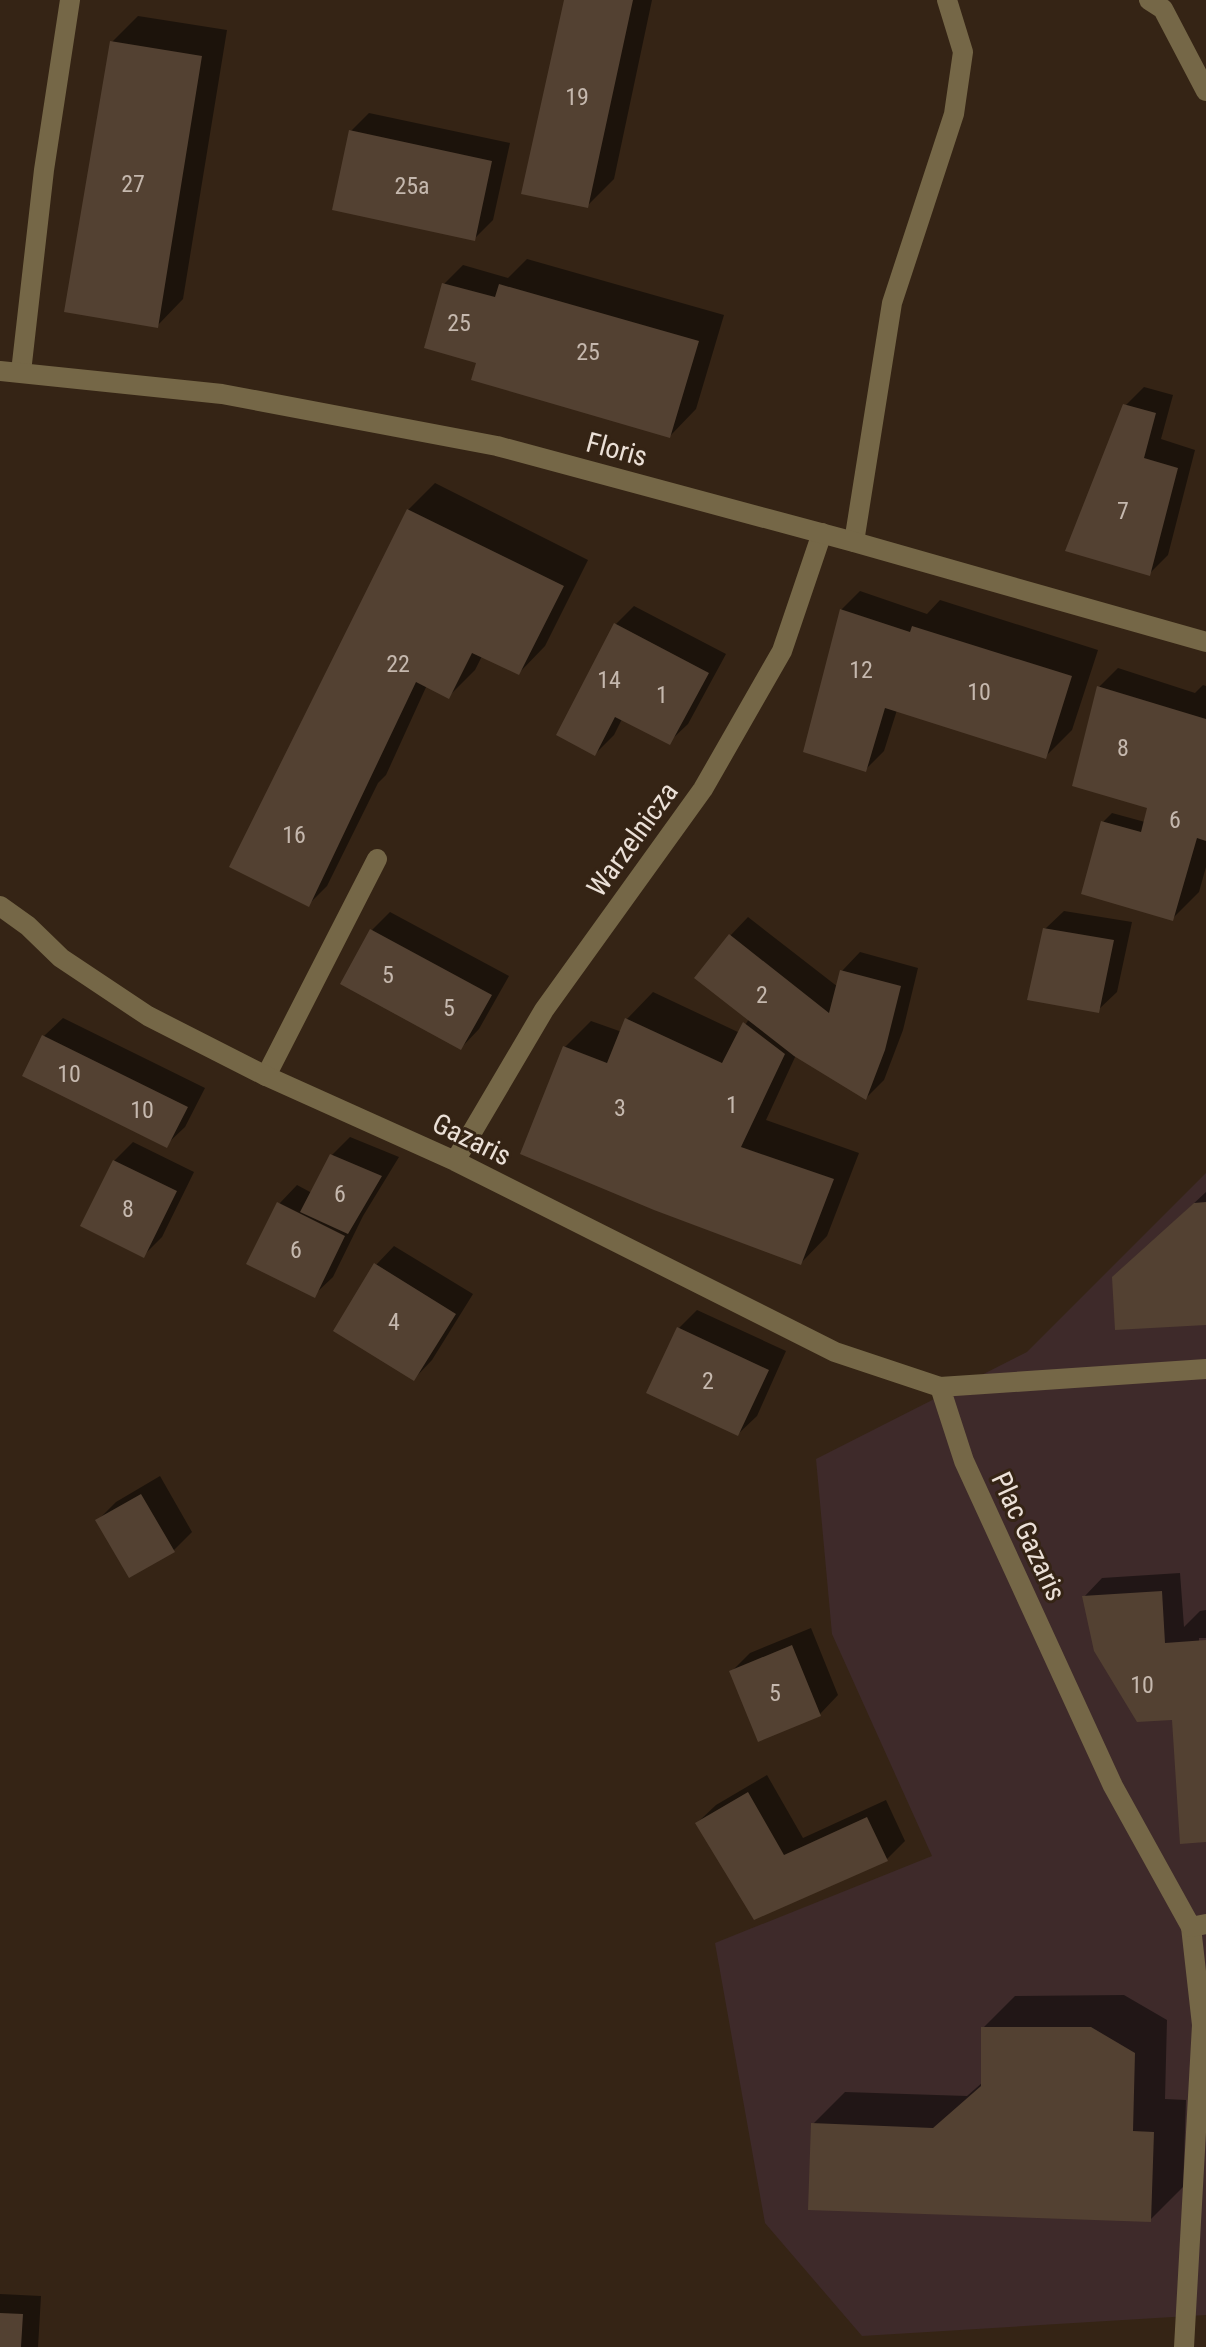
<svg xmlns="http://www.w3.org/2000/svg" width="1206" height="2347" font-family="'Roboto Condensed',sans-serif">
<rect width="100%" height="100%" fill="#352415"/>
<path fill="#3e2a2a" d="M 1206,1173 L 1206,2315 L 862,2336 L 765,2223 L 715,1943 L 932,1856 L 832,1634 L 816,1459 L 1027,1352 Z"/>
<path fill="#0007" d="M 566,0 L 652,0 L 614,179 L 587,206 Z
M 138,16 L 227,30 L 183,299 L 157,326 L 112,42 Z
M 369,113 L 510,143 L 493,220 L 474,239 L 351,131 Z
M 527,259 L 724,315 L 696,409 L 670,436 L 479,362 L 444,284 L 463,265 L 508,278 Z
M 1144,387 L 1173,395 L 1161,439 L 1195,450 L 1168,555 L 1149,574 L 1125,406 Z
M 435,483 L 588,560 L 545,646 L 519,673 L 482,656 L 475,670 L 449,696 L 427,685 L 386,775 L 378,783 L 327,886 L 308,905 L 408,510 Z
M 860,591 L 927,614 L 940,600 L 1098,650 L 1072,730 L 1046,756 L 897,710 L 884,751 L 865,770 L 841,610 Z
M 634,606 L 726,654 L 688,724 L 669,742 L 622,719 L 614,735 L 595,754 L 616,624 Z
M 1118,668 L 1195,693 L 1203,685 L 1206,686 L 1206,867 L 1199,892 L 1172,919 L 1103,822 L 1112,813 L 1145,822 L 1151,801 L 1099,687 Z
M 1064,911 L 1132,922 L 1117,992 L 1098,1010 L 1045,929 Z
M 390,912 L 509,976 L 479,1029 L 461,1048 L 372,930 Z
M 748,917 L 838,987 L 842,971 L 860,952 L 918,968 L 903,1030 L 884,1080 L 866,1098 L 796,1055 L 766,1120 L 859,1153 L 827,1236 L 801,1263 L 565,1047 L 591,1021 L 622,1032 L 627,1019 L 653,992 L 740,1033 L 749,1019 L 730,936 Z
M 63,1018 L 205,1088 L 185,1127 L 166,1145 L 44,1036 Z
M 350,1137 L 399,1157 L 363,1216 L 333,1277 L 314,1295 L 279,1204 L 297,1185 L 312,1193 L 332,1155 Z
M 133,1142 L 194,1172 L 162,1237 L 144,1255 L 114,1161 Z
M 1206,1192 L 1206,1323 L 1114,1278 Z
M 394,1246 L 473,1294 L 432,1360 L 414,1379 L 376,1265 Z
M 697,1310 L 786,1351 L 757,1416 L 738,1434 L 679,1328 Z
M 160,1476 L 192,1532 L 174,1550 L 98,1520 L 116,1502 Z
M 1180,1573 L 1184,1627 L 1200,1611 L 1206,1610 L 1206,1638 L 1199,1638 L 1199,1642 L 1206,1642 L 1206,1840 L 1173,1718 L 1084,1597 L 1102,1578 Z
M 811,1628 L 838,1695 L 820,1714 L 731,1672 L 750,1653 Z
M 767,1775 L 803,1838 L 886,1800 L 905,1841 L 887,1859 L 755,1917 L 697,1823 L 716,1805 Z
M 1124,1995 L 1167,2020 L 1165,2099 L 1186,2100 L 1183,2187 L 1150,2220 L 813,2124 L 845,2092 L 967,2096 L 983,2082 L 983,2028 L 1015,1996 Z
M 0,2294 L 41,2296 L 38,2347 L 0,2347 Z"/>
<path fill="#534132" d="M 564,0 L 633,0 L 588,208 L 521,194 Z
M 110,41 L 202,56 L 158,328 L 64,312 Z
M 349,130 L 492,161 L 475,241 L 332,210 Z
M 442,283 L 495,297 L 499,284 L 699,341 L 670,438 L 471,380 L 476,363 L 424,348 Z
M 1123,404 L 1156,413 L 1144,458 L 1178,468 L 1150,576 L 1065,551 Z
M 407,509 L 564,586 L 519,675 L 472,653 L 449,699 L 416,682 L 309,907 L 229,867 Z
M 840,609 L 910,632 L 912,626 L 1072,676 L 1046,759 L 885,708 L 866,772 L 803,752 Z
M 614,623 L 709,673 L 670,745 L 615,717 L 595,756 L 556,735 Z
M 1097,686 L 1206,719 L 1206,841 L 1197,838 L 1173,921 L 1081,894 L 1101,821 L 1141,832 L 1147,808 L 1072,786 Z
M 1043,928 L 1114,940 L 1099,1013 L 1027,1000 Z
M 370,929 L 492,995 L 461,1050 L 340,984 Z
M 729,934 L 829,1013 L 840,970 L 901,986 L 885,1050 L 866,1100 L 794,1056 L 694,978 Z
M 625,1018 L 722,1063 L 743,1022 L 785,1054 L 741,1147 L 834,1179 L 801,1265 L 654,1210 L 520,1154 L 563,1046 L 607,1063 Z
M 42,1035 L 188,1107 L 167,1148 L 22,1076 Z
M 330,1154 L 382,1176 L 348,1234 L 300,1212 Z
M 113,1160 L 177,1191 L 144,1258 L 80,1226 Z
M 277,1202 L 345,1236 L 315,1298 L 246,1264 Z
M 1206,1202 L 1206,1325 L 1115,1330 L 1112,1277 L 1194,1203 Z
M 374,1263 L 456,1314 L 414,1381 L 333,1331 Z
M 677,1327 L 769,1370 L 738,1436 L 646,1393 Z
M 141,1494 L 175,1552 L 129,1578 L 95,1520 Z
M 1162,1591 L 1165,1643 L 1206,1640 L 1206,1842 L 1180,1844 L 1172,1720 L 1137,1722 L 1094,1651 L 1082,1596 Z
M 792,1645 L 821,1716 L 758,1742 L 729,1671 Z
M 748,1792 L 784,1855 L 867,1817 L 888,1861 L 754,1920 L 695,1823 Z
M 981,2027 L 1091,2027 L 1135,2053 L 1133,2131 L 1154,2132 L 1151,2222 L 808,2210 L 811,2123 L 933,2128 L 981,2086 Z
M 0,2313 L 23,2314 L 21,2347 L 0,2347 Z"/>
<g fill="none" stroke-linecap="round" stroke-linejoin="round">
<path stroke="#756747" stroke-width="20" d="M 854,542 L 892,303 L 954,114 L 963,52 L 947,0
M 266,1076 L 377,859
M 1184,2347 L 1202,2025 L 1191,1927"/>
<path stroke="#756747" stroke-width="20" d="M 1149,0 L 1163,9 L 1206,91
M 21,372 L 44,170 L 70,0
M 0,906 L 28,926 L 61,958 L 148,1016 L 266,1076 L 455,1161 L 835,1352 L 940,1387 L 1206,1369
M 455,1161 L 544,1010 L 703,789 L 782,651 L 822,533
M 940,1387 L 964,1461 L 1113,1786 L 1191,1927 L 1206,1924"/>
<path stroke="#756747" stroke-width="20" d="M 0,371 L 222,394 L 497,446 L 854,542 L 1206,642"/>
</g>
<g text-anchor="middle" stroke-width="6" stroke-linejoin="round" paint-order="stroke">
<g font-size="24" fill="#c5b8ae">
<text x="577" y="105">19</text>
<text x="133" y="192">27</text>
<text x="412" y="194">25a</text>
<text x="459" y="331">25</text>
<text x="588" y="360">25</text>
<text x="1123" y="519">7</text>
<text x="398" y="672">22</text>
<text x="861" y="678">12</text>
<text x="609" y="688">14</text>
<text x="979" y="700">10</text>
<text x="662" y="703">1</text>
<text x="1123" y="756">8</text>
<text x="1175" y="828">6</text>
<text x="294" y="843">16</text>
<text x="388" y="983">5</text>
<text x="762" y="1003">2</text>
<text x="449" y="1016">5</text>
<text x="69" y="1082">10</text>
<text x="732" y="1113">1</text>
<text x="620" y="1116">3</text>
<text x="142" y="1118">10</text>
<text x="340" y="1202">6</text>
<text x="128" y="1217">8</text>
<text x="296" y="1258">6</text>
<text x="394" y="1330">4</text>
<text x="708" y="1389">2</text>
<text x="1142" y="1693">10</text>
<text x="775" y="1701">5</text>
</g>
<g font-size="28" fill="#ebe0d7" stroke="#352415">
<text transform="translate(617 449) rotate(15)" y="10">Floris</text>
<text transform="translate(632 839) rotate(-54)" y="10">Warzelnicza</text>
<text transform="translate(472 1139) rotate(26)" y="10">Gazaris</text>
<text transform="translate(1029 1536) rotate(65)" y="10">Plac Gazaris</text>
</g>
</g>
</svg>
